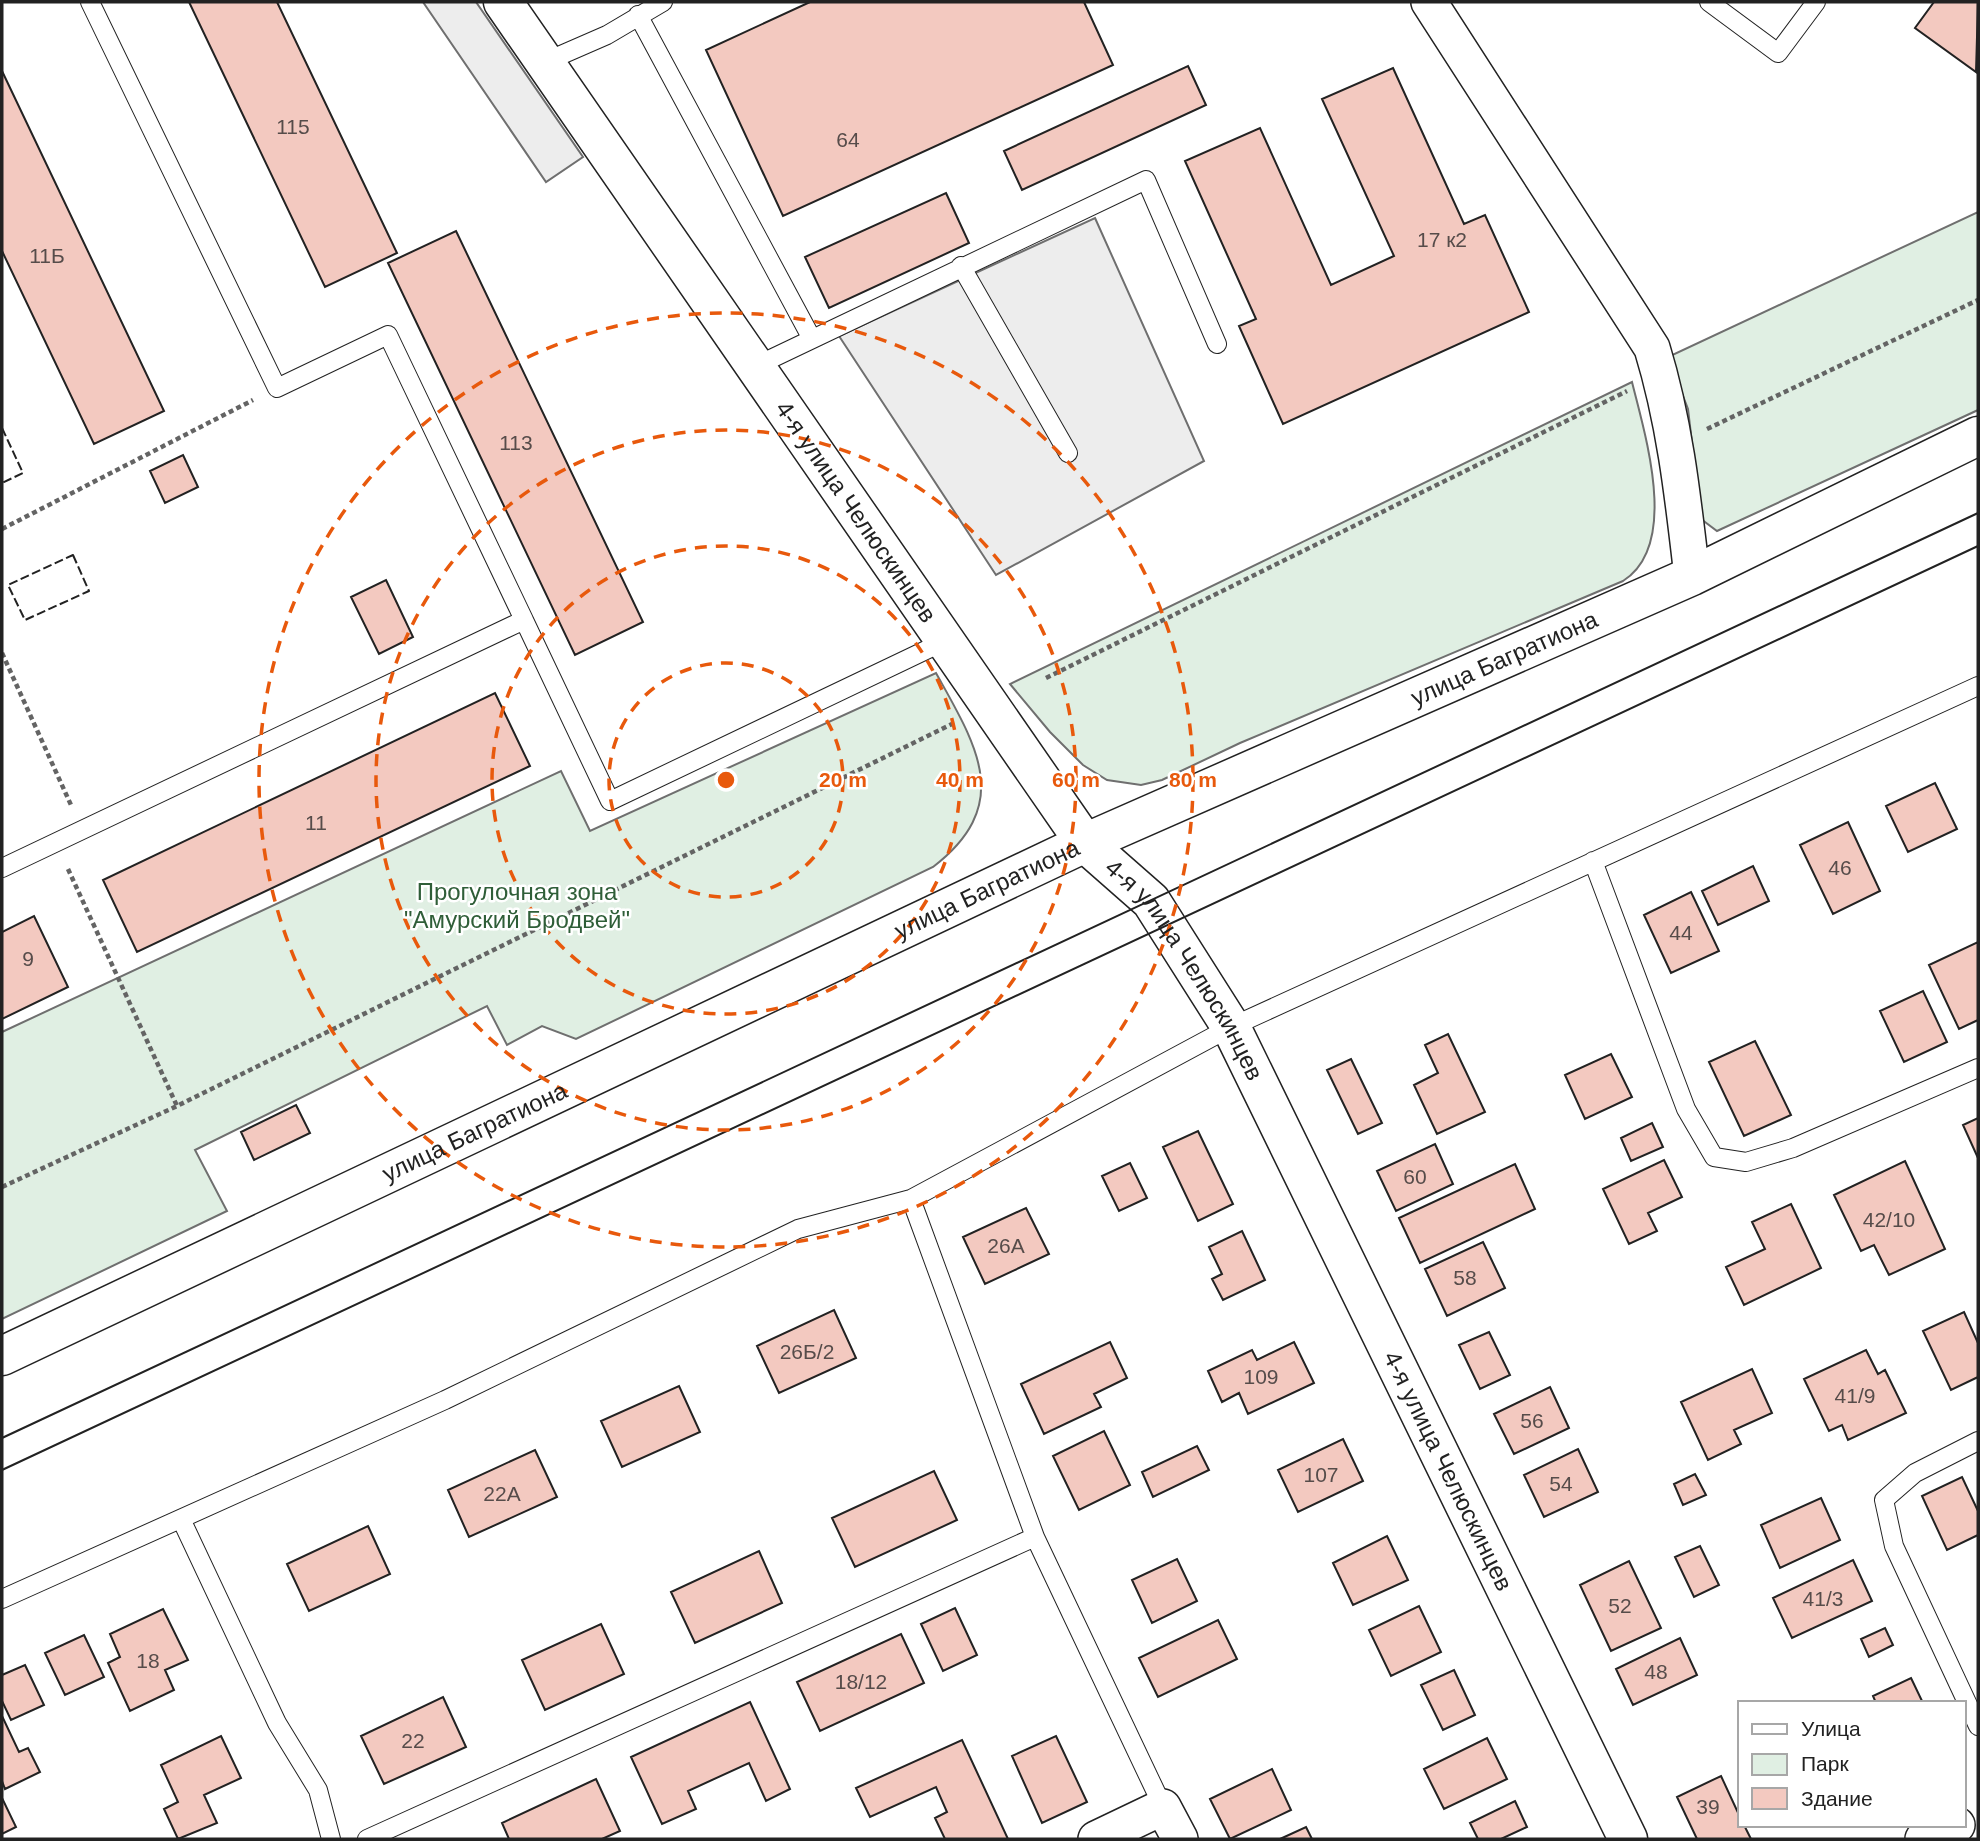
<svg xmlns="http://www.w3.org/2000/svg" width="1980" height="1841" font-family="Helvetica,sans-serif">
<rect width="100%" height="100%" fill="#fff"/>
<path fill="#e0efe3" stroke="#6f6f6f" stroke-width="2" d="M 1978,212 L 1978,410 L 1717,531 L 1701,519 L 1688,409 L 1668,357 Z
M 1632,382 C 1645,435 1680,545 1623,581 L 1240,743 L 1162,780 L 1141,785 L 1107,780 L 1083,765 L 1050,732 L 1010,684 Z
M 936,673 C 976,745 1015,804 933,867 L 576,1039 L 542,1026 L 507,1045 L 487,1006 L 195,1150 L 227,1211 L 2,1319 L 2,1032 L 561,771 L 590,831 Z"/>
<path fill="#ededed" stroke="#6f6f6f" stroke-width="2" d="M 423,2 L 476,2 L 583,157 L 546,182 Z
M 1095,218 L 1204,461 L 996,575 L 839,336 Z"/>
<path fill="#f3c9c0" stroke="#222" stroke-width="2" d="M 189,2 L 277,2 L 397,253 L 325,287 Z
M 810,2 L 1084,2 L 1113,65 L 783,216 L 706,50 Z
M 1934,2 L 1978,2 L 1976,72 L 1915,28 Z
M 1188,66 L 1206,105 L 1022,190 L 1004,151 Z
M 1393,68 L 1464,224 L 1485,215 L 1529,312 L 1283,424 L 1239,326 L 1256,319 L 1185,161 L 1260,128 L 1331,285 L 1394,256 L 1322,99 Z
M 2,71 L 164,411 L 94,444 L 2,251 Z
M 946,193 L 969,243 L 829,308 L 805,257 Z
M 456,231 L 643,622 L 575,655 L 388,263 Z
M 183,455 L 198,487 L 165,503 L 150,471 Z
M 386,580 L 413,637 L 379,654 L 351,597 Z
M 495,693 L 530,766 L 137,952 L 103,880 Z
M 1935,783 L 1957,829 L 1908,852 L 1886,806 Z
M 1848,822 L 1880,891 L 1833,914 L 1800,845 Z
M 1753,866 L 1769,901 L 1718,925 L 1702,891 Z
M 1691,892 L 1719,951 L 1671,973 L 1644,915 Z
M 34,916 L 68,987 L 2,1019 L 2,932 Z
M 1978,942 L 1978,1020 L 1959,1029 L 1929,965 Z
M 1923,991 L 1947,1042 L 1904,1062 L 1880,1011 Z
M 1448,1034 L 1485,1112 L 1437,1134 L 1414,1085 L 1438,1073 L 1425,1045 Z
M 1755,1041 L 1791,1115 L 1744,1136 L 1709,1062 Z
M 1611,1054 L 1632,1097 L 1585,1119 L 1565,1075 Z
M 1351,1059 L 1382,1123 L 1358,1134 L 1327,1070 Z
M 296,1105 L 310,1133 L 254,1160 L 241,1132 Z
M 1978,1118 L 1978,1158 L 1963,1125 Z
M 1652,1123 L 1663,1147 L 1631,1161 L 1621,1138 Z
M 1198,1131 L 1233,1204 L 1198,1221 L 1163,1147 Z
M 1435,1144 L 1453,1184 L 1396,1211 L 1377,1171 Z
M 1664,1160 L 1682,1197 L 1648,1213 L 1657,1231 L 1629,1244 L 1603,1189 Z
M 1905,1161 L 1945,1249 L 1889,1275 L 1874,1245 L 1861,1251 L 1834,1195 Z
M 1130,1163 L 1147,1198 L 1119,1211 L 1102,1176 Z
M 1515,1164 L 1535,1209 L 1420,1263 L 1399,1218 Z
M 1791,1204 L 1821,1268 L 1744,1305 L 1726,1267 L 1765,1249 L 1752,1222 Z
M 1026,1208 L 1049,1254 L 985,1284 L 963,1237 Z
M 1242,1231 L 1265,1280 L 1223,1300 L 1212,1279 L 1222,1274 L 1209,1247 Z
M 1483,1242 L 1505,1288 L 1447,1316 L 1425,1269 Z
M 834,1310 L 856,1358 L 779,1393 L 757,1346 Z
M 1964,1312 L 1978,1343 L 1978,1377 L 1951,1390 L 1923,1331 Z
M 1489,1332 L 1510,1375 L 1480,1389 L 1459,1345 Z
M 1110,1342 L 1127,1378 L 1094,1394 L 1101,1407 L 1044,1434 L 1021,1384 Z
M 1294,1342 L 1314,1383 L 1248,1414 L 1239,1393 L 1222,1402 L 1208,1371 L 1252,1350 L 1257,1360 Z
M 1866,1350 L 1878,1374 L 1885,1370 L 1906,1413 L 1848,1440 L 1842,1425 L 1829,1431 L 1804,1379 Z
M 1752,1369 L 1772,1413 L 1734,1430 L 1741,1444 L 1708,1460 L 1681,1402 Z
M 679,1386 L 700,1432 L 622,1467 L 601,1421 Z
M 1550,1387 L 1569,1428 L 1514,1454 L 1494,1414 Z
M 1104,1431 L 1130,1485 L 1079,1510 L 1053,1456 Z
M 1343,1439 L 1363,1481 L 1298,1512 L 1278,1470 Z
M 1197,1446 L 1209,1470 L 1153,1497 L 1142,1472 Z
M 1578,1449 L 1598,1492 L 1544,1517 L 1524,1475 Z
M 535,1450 L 557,1497 L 469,1537 L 448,1490 Z
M 934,1471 L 957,1520 L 855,1567 L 832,1518 Z
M 1695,1474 L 1706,1495 L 1683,1505 L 1674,1484 Z
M 1962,1477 L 1978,1511 L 1978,1535 L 1947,1550 L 1922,1496 Z
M 1821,1498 L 1840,1540 L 1780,1568 L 1761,1525 Z
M 368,1526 L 390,1574 L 309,1611 L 287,1564 Z
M 1387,1536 L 1408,1580 L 1353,1605 L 1333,1563 Z
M 1700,1546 L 1719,1585 L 1694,1597 L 1675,1557 Z
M 759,1551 L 782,1603 L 695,1643 L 671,1592 Z
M 1177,1559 L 1197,1601 L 1152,1623 L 1132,1580 Z
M 1853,1560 L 1872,1601 L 1792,1638 L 1773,1598 Z
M 1629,1561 L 1661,1628 L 1611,1651 L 1580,1585 Z
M 1419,1606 L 1441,1652 L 1391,1676 L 1369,1630 Z
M 955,1608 L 977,1655 L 943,1671 L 921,1624 Z
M 163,1609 L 188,1660 L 165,1670 L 174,1690 L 130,1711 L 108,1663 L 120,1657 L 110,1634 Z
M 1218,1620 L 1237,1659 L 1158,1697 L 1139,1658 Z
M 601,1624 L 624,1674 L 545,1710 L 522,1660 Z
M 1885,1628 L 1893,1645 L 1869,1657 L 1861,1639 Z
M 901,1634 L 924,1683 L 820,1731 L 797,1682 Z
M 84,1635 L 104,1677 L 65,1695 L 45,1653 Z
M 1680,1638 L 1697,1675 L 1633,1705 L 1616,1669 Z
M 25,1665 L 44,1705 L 11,1720 L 2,1701 L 2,1675 Z
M 1454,1670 L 1475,1715 L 1443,1730 L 1421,1685 Z
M 1911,1678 L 1923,1703 L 1876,1703 L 1873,1696 Z
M 443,1697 L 466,1747 L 384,1784 L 361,1736 Z
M 750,1702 L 790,1789 L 766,1801 L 749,1763 L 688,1791 L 696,1809 L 662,1824 L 631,1757 Z
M 2,1716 L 19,1752 L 28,1748 L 40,1772 L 5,1789 L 2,1781 Z
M 221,1736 L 241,1778 L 204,1795 L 217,1823 L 178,1839 L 164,1809 L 178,1802 L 161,1765 Z
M 1056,1736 L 1087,1802 L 1042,1823 L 1012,1756 Z
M 1487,1738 L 1507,1779 L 1444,1809 L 1424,1769 Z
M 962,1740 L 1008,1839 L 945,1839 L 935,1818 L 947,1812 L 936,1787 L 870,1817 L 856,1788 Z
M 1272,1769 L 1291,1810 L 1230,1839 L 1210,1799 Z
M 1721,1776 L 1740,1817 L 1740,1825 L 1744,1825 L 1751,1839 L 1697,1839 L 1677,1797 Z
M 596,1779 L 620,1831 L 602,1839 L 509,1839 L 502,1823 Z
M 2,1798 L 16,1827 L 2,1834 Z
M 1515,1801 L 1527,1827 L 1501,1839 L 1478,1839 L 1470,1823 Z
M 1306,1827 L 1312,1839 L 1280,1839 Z"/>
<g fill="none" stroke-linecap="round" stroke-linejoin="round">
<g stroke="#222" stroke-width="20">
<path id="service" d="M 90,2 L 277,388 L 388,335 L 524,620
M 1709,2 L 1778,53 L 1816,2
M 638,15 L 812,339
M 545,62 L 607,35 L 663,2
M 961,266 L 1068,453
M 756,366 L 1146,180 L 1217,344
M 1593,861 L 1686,1109 L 1714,1157 L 1746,1162 L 1793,1148 L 1978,1068
M 2,868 L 524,620 L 610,801 L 945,641
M 911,1199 L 1035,1537 L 1163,1807
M 1978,1441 L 1915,1473 L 1884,1500 L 1894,1546 L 1978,1726
M 181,1519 L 277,1723 L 318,1790 L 331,1839
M 2,1599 L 445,1400 L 798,1229 L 911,1199 L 1231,1027 L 1978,686
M 367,1839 L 1035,1537"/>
</g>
<g stroke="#222" stroke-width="38">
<path id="minor" d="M 1429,2 L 1652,348 C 1675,423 1683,498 1692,576
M 1096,1839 L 1163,1807 L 1180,1839
M 1923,1839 L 1957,1825"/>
</g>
<g stroke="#222" stroke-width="41">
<g id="tertiary">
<path id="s1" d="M 1085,843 L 1692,576 L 1978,436"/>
</g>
</g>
<g stroke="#222" stroke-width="41">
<g id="secondary">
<path id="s2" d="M 503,2 L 1085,843 L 1151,901 L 1231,1027 L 1628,1839"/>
<path id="s3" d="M 2,1356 L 1085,843"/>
</g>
</g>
<path stroke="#646464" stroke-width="4.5" stroke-dasharray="5 3.5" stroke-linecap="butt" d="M 1707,429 L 1978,300
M 2,529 L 253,400
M 2,653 L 71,805
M 1046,678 L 1627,391
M 68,869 L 177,1106
M 2,1187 L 177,1106 L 956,722"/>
<use href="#service" stroke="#fff" stroke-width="18"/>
<use href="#minor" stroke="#fff" stroke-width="35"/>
<use href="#tertiary" stroke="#fff" stroke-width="38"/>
<use href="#secondary" stroke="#fff" stroke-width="38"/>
<path stroke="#222" stroke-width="2" d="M 2,1438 L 1978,513
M 2,1470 L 1978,546"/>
<path stroke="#222" stroke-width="2" stroke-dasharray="9 3.5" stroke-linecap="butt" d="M 2,428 L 23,473 L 2,483
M 73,555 L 89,591 L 25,620 L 8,585 Z"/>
</g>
<g fill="none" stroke="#e8590c" stroke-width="3.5" stroke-dasharray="12 9">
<circle cx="726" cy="780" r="117"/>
<circle cx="726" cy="780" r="234"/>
<circle cx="726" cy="780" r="350"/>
<circle cx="726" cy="780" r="467"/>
</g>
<g text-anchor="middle" stroke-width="5" stroke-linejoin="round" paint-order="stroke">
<g font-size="21" fill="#564c4a">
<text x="293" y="134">115</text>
<text x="848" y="147">64</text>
<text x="1442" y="247">17 к2</text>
<text x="47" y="263">11Б</text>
<text x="516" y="450">113</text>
<text x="316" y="830">11</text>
<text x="1840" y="875">46</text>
<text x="1681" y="940">44</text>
<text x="28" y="966">9</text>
<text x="1415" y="1184">60</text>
<text x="1889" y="1227">42/10</text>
<text x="1006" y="1253">26А</text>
<text x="1465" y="1285">58</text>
<text x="807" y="1359">26Б/2</text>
<text x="1261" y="1384">109</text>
<text x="1855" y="1403">41/9</text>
<text x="1532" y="1428">56</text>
<text x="1321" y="1482">107</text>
<text x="1561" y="1491">54</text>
<text x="502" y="1501">22А</text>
<text x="1823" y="1606">41/3</text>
<text x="1620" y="1613">52</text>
<text x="148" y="1668">18</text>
<text x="1656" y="1679">48</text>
<text x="861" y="1689">18/12</text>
<text x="413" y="1748">22</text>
<text x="1708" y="1814">39</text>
</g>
<g font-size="24" fill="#222" stroke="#fff">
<text dy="8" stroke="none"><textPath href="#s2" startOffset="620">4-я улица Челюскинцев</textPath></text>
<text dy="8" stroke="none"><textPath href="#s1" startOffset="458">улица Багратиона</textPath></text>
<text dy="8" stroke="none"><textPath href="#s3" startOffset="1090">улица Багратиона</textPath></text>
<text dy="8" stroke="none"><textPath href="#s2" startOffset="1186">4-я улица Челюскинцев</textPath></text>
<text dy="8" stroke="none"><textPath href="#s3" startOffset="523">улица Багратиона</textPath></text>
<text dy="8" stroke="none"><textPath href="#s2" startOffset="1754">4-я улица Челюскинцев</textPath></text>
</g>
<g font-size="24" fill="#2f5e38" stroke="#fff">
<text x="517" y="900">Прогулочная зона<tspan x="517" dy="28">"Амурский Бродвей"</tspan></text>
</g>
</g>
<circle cx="726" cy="780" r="10" fill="#e8590c" stroke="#fff" stroke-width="3.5"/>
<g font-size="21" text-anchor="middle" font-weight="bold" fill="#e8590c" stroke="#fff" stroke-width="5" stroke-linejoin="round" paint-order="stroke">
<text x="843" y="787">20 m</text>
<text x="960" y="787">40 m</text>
<text x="1076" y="787">60 m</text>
<text x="1193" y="787">80 m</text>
</g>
<rect width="1980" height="1841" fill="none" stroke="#222222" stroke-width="7"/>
<rect x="1738" y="1701" width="228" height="126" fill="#ffffff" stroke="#a7a7a7" stroke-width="2"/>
<rect x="1752" y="1724" width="35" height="10" fill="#ffffff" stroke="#a7a7a7" stroke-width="2"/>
<text x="1801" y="1736" font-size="21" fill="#222222">Улица</text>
<rect x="1752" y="1754" width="35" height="21" fill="#e0efe3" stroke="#a7a7a7" stroke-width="2"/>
<text x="1801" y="1771" font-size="21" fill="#222222">Парк</text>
<rect x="1752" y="1788" width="35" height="21" fill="#f3c9c0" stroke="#a7a7a7" stroke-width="2"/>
<text x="1801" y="1806" font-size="21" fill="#222222">Здание</text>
</svg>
